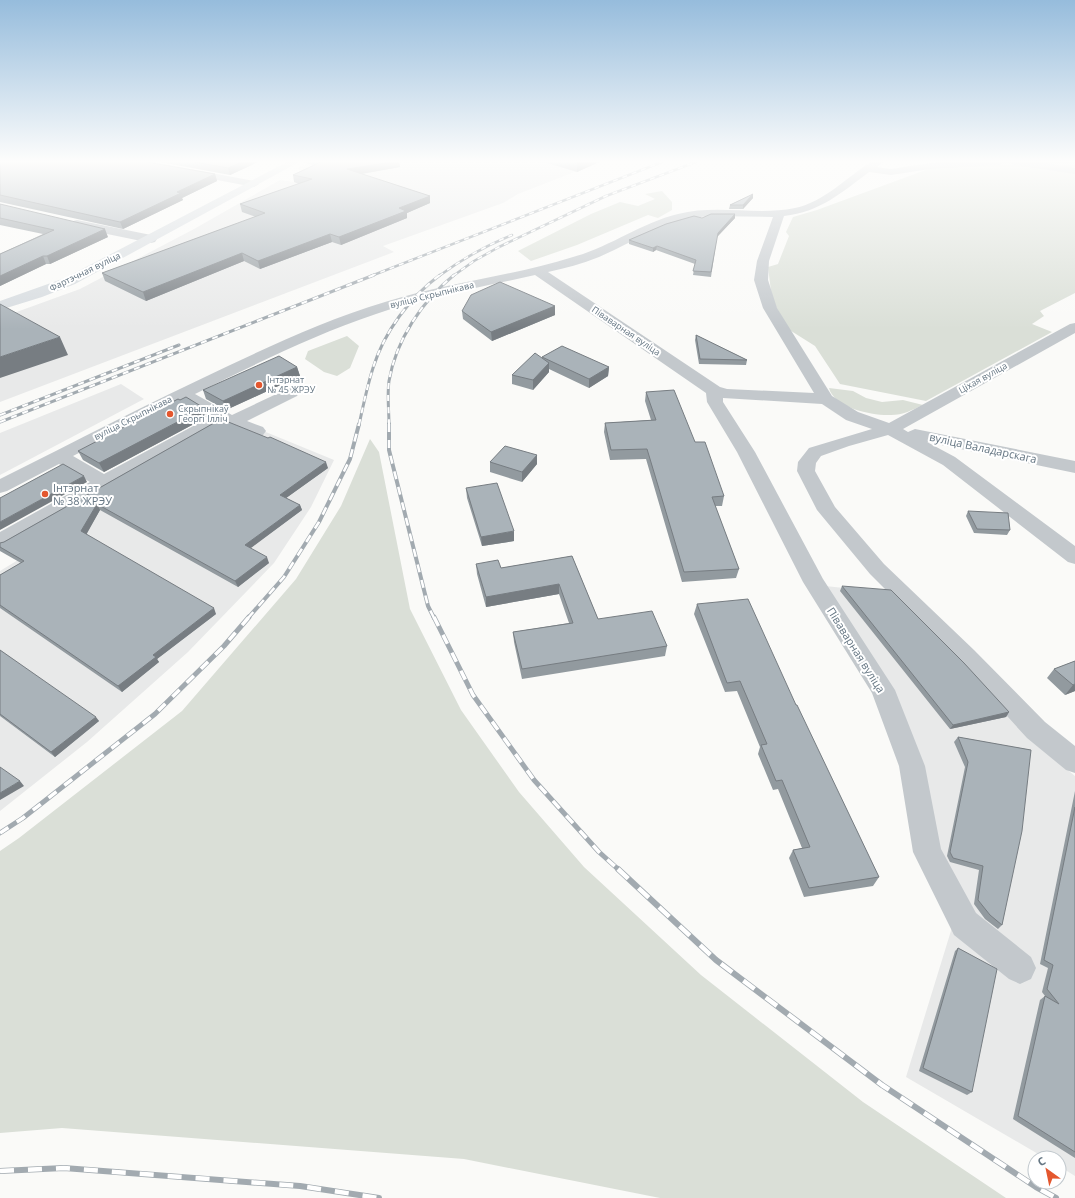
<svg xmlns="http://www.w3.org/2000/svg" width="1075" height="1198" font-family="'Open Sans',sans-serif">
<rect width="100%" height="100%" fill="#fafaf8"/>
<path fill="#e8e9e9" d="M 310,162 L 600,162 L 518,194 L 503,203 L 383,246 L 394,252 L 0,402 L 0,318 L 80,289 L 194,229 L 280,180 L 294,182 L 313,172 L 296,169 Z
M 121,384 L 144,399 L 0,475 L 0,433 Z
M 256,428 L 334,460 L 311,507 L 274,563 L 188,652 L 87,742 L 0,811 L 0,571 L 115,501 Z
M 825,586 L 892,593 L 1044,751 L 1075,776 L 1075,1176 L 1059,1166 L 1059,1158 L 1045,1158 L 906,1077 L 954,921 L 926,784 Z"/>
<path fill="#dadfd7" d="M 943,162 L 1075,162 L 1075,293 L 1040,311 L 1044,316 L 1032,324 L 1052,332 L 926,401 L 840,384 L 815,346 L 788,329 L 772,299 L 768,267 L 778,264 L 789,236 L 786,232 L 793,217 L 817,210 L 931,168 L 929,164 Z
M 662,191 L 672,202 L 672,210 L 658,218 L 648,215 L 577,245 L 531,261 L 518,251 L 591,214 L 620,202 L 638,206 L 655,199 L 645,194 Z
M 347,336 L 359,346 L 350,368 L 337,376 L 324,372 L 305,359 L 308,351 Z
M 829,388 L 853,391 L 866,398 L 882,402 L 903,400 L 923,405 C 912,410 903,415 891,415 C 873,416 834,408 829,388 Z
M 370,439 L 379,452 L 410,609 L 461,710 L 519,792 L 584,867 L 701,975 L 863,1102 L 1006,1198 L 660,1198 L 464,1159 L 62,1128 L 0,1133 L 0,851 L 19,838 L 182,711 L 296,579 L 341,506 Z"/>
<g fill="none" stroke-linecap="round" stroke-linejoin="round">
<path fill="#c3c8cc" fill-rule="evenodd" d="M 133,162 L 153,162 L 254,181 L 259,184 L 254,187 L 138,165 Z
M 871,162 L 883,162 L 877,167 L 891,169 L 930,163 L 951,162 L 1005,162 L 1000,165 L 930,169 L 891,175 L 869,172 C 841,193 820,212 784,216 L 769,261 L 768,280 L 777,308 L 832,396 L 858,412 L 889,423 L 1070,324 L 1075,323 L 1075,333 L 903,429 L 908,432 L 915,429 L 1075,461 L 1075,473 L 927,442 L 955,457 L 1075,546 L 1075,564 L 1068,562 L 943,465 L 888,435 L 849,446 L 821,456 L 816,463 L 815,471 L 835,507 L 884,564 L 974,650 L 1045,722 L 1075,746 L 1075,773 L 1066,770 L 1027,738 L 958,662 L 870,574 L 817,510 L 797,471 L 798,462 L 809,448 L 872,429 L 846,420 L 822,404 L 723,398 L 723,402 L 755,452 L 823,579 L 895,690 L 925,766 L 941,849 L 976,913 L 1031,957 L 1036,968 L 1031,979 L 1020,984 L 1009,979 L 954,935 L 913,852 L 899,766 L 872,693 L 803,582 L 737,452 L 707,402 L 706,393 L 535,275 C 482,287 428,296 376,314 C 313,335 254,365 195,394 L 232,415 L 285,390 L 291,388 L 297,390 L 299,393 L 297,396 L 247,421 L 263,427 L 266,431 L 263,435 C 250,438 235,428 223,423 L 7,546 L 0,548 L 0,532 L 90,482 L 59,464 L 7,491 L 0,493 L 0,479 C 76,441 151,402 228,366 C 279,342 331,318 385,302 C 447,283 512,276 573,257 C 610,247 641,223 678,214 C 717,204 757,216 795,208 C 824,202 847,177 871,162 ZM 708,216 L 773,217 L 757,261 L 754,280 L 763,308 L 814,393 L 727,389 L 720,387 L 548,272 C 565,268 582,264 599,257 C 635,241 668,220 708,216 ZM 182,400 L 210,417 L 104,474 L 73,456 Z
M 1009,162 L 1040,162 L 1075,168 L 1075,174 L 1014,165 Z
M 77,220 L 151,235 L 155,236 L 157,239 L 155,242 L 151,243 L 73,227 L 71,224 L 73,221 Z"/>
<path fill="#d6dbdf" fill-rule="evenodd" d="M 287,162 L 299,162 L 75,284 L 42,297 L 0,310 L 0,301 L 65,278 Z"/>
<g stroke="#a2aab0" stroke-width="2.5">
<path id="rail-far4" d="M 371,276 L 662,162
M 439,276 C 462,259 485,246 512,235
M 453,276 L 474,261 L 499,247 L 606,196 L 696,162"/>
</g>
<g stroke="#a2aab0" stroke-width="3">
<path id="rail-far3" d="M 0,415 L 179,345
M 0,422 L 374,275
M 359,425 C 363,406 367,387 373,368 C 384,332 410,297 440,275
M 389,425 C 389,411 387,395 389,381 C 396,340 422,301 454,275"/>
</g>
<g stroke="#a2aab0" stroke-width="4">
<path id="rail-far2" d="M 389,424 L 389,450 L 428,606 L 434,618
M 248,618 L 284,577 L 319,522 L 350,459 L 359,424"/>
</g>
<g stroke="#a2aab0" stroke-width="5">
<path id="rail-far1" d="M 434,617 L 473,695 L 534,780 L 599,852 L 619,870
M 0,833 L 23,818 L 155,714 L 224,646 L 249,617"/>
</g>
<g stroke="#a2aab0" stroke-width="6">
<path id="rail" d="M 618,869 L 716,960 L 882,1085 L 1036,1187 L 1056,1198
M 0,1171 L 64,1168 L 300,1186 L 379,1198"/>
</g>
<use href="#rail-far4" stroke="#fff" stroke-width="1.5" stroke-dasharray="5" stroke-linecap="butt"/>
<use href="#rail-far3" stroke="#fff" stroke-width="2" stroke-dasharray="6" stroke-linecap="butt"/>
<use href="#rail-far2" stroke="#fff" stroke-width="2.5" stroke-dasharray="8" stroke-linecap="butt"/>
<use href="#rail-far1" stroke="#fff" stroke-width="3.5" stroke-dasharray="10" stroke-linecap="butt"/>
<use href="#rail" stroke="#fff" stroke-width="4.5" stroke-dasharray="14" stroke-linecap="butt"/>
</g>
<path fill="#929a9f" d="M 0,162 L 215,174 L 217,181 L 182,198 L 183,200 L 123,229 L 0,202 Z
M 160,162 L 258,162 L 230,175 Z
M 302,162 L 399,162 L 400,167 L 362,174 L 430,196 L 430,203 L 407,213 L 407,218 L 341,245 L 332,242 L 260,269 L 244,261 L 146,301 L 105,281 L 102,273 L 256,217 L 242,212 L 240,204 L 299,184 L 294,182 L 293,175 L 313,165 Z
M 544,162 L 599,162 L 577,172 Z
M 753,194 L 753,198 L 743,209 L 729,209 L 730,205 Z
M 0,204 L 108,237 L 50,264 L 46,264 L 0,286 L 0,254 L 43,234 L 0,225 Z
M 702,218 L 735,218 L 717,237 L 711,277 L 693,275 L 695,264 L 656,250 L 653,252 L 629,244 L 629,240 Z
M 555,306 L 555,315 L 492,341 L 463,319 L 462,311 Z
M 696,335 L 747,360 L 746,365 L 699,364 L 695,340 Z
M 542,357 L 609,367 L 608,376 L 589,388 L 549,369 L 549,372 L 533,390 L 512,384 L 512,375 L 542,358 Z
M 297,367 L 300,376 L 226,410 L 206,399 L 203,390 Z
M 646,392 L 695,442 L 724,496 L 722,506 L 715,506 L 739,569 L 736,578 L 682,582 L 646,459 L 610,460 L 604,432 L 605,423 L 651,420 L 645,401 Z
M 207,417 L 104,472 L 83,460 L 78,451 Z
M 221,419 L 328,468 L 286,498 L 300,505 L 302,510 L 250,548 L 269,563 L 238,587 L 100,510 L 86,534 L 216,614 L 157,659 L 159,662 L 122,692 L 0,608 L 0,575 L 21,563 L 0,551 L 0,543 L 4,542 Z
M 537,455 L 537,464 L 522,482 L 490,472 L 490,462 Z
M 466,488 L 514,541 L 482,546 L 467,498 Z
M 968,511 L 1010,530 L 1007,535 L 974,533 L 966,516 Z
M 572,556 L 598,619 L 667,646 L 665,656 L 522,679 L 514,642 L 513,632 L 569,623 L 559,594 L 486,607 L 477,574 L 476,564 L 501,568 Z
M 842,586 L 1009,712 L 1006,717 L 950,729 L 840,591 Z
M 697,604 L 796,705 L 879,877 L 873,886 L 804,897 L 789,858 L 793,850 L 802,848 L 778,789 L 773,790 L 758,754 L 760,747 L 737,691 L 725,692 L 694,614 Z
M 0,650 L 99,721 L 55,757 L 0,716 Z
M 1075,661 L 1075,691 L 1065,695 L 1047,678 L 1054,669 Z
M 958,737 L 1031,750 L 1002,925 L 998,929 L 985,919 L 974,904 L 979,870 L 950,862 L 947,856 L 965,767 L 954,742 Z
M 1075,791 L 1075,1158 L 1013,1119 L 1040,1000 L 1045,996 L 1042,992 L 1048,968 L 1040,964 Z
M 958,948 L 972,1092 L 967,1095 L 919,1071 L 955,951 Z"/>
<path fill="#777d82" d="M 242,162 L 258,162 L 230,175 L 228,168 Z
M 392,162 L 399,162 L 400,167 L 348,176 L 347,169 Z
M 577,162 L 599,162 L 577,172 Z
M 215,174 L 217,181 L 182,198 L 183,200 L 123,229 L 120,222 L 177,192 Z
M 753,194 L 753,198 L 743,209 L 743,205 Z
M 430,196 L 430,203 L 407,213 L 407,218 L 341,245 L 339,237 L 399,208 Z
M 735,214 L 735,218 L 717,237 L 718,233 Z
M 105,229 L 108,237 L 50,264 L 47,256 Z
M 330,234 L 332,242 L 260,269 L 258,261 Z
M 657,246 L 656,250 L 653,252 L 653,248 Z
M 242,253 L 244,261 L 146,301 L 143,292 Z
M 43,256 L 46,264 L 0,286 L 0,276 Z
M 555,306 L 555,315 L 492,341 L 491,332 Z
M 60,337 L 68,355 L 0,378 L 0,357 Z
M 549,363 L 549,372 L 533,390 L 533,380 Z
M 297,367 L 300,376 L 226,410 L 223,401 Z
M 609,367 L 608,376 L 589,388 L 589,379 Z
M 204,408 L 207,417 L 104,472 L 99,463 Z
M 537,455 L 537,464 L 522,482 L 522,472 Z
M 326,462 L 328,468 L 282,501 L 280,495 Z
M 84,476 L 87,482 L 0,530 L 0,522 Z
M 97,504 L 100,510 L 85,537 L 81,531 Z
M 300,505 L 302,510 L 247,551 L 245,545 Z
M 514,531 L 514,541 L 482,546 L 481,537 Z
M 267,557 L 269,563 L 238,587 L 235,581 Z
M 559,584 L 559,594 L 486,607 L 486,597 Z
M 214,608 L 216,614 L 157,659 L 159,662 L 122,692 L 118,686 L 153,655 Z
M 1075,684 L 1075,691 L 1065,695 L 1073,685 Z
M 1009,712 L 1006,717 L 950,729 L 953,725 Z
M 96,717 L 99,721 L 55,757 L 51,752 Z
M 20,781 L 24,786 L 0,800 L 0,793 Z"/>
<path fill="#aab3b9" stroke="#777d82" d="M 0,162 L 147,162 L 215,174 L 177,192 L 181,193 L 120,222 L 0,195 Z
M 195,162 L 242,162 L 228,168 Z
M 321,162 L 392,162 L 347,169 L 430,196 L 399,208 L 406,211 L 339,237 L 330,234 L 258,261 L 242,253 L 143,292 L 102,273 L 265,213 L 240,204 L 312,179 L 293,175 Z
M 753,194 L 743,205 L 730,205 Z
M 0,204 L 105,229 L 47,256 L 43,256 L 0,276 L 0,254 L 54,230 L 0,218 Z
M 711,214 L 735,214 L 718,233 L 711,272 L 693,271 L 696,260 L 657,246 L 653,248 L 629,240 L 666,224 L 694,216 L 702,218 Z
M 500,282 L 555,306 L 491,332 L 462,311 L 471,295 Z
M 0,304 L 60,337 L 0,357 Z
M 696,335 L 747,360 L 700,359 Z
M 562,346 L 609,367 L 589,379 L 542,357 Z
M 535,353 L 549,363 L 533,380 L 512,375 Z
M 279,356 L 297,367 L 223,401 L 203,390 Z
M 674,390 L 695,442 L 705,442 L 724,496 L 712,497 L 739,569 L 684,572 L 647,449 L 611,450 L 605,423 L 656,420 L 646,392 Z
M 186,397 L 204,408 L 99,463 L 78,451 L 178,399 L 180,400 Z
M 221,419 L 268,438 L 270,437 L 326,462 L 280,495 L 300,505 L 245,545 L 267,557 L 235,581 L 97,504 L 81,531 L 214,608 L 153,655 L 156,657 L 118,686 L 0,605 L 0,575 L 24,561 L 0,547 L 0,543 L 4,542 Z
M 505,446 L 537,455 L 522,472 L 490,462 Z
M 63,464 L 84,476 L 0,522 L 0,498 Z
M 497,483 L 514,531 L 481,537 L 466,488 Z
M 968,511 L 1008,513 L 1010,530 L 977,529 Z
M 572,556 L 598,619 L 652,611 L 667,646 L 522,669 L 513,632 L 573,623 L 559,584 L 486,597 L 476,564 L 498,560 L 501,568 Z
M 842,586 L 891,590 L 964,663 L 1009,712 L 953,725 Z
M 748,599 L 796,705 L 797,705 L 879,877 L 809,888 L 793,850 L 810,847 L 782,780 L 776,781 L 761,745 L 767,744 L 740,681 L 727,683 L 697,604 Z
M 0,650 L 96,717 L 51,752 L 0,714 Z
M 1075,661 L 1075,684 L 1073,685 L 1054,669 Z
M 958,737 L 1031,750 L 1022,831 L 1002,925 L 990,915 L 978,900 L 983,866 L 953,858 L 950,852 L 968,762 Z
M 0,767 L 20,781 L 0,793 Z
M 1075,807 L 1075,1152 L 1018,1116 L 1045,996 L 1059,1004 L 1047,989 L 1053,965 L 1044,960 Z
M 958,948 L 997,969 L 972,1092 L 923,1068 Z"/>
<linearGradient id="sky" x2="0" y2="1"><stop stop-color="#96bcdc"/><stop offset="0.49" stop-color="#fdfdfc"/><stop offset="1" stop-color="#fdfdfc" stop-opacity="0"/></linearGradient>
<rect width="1075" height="329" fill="url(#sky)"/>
<g fill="#e4572e" stroke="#fff" stroke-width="1.5">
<circle cx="259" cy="385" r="4"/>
<circle cx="170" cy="414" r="4"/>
<circle cx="45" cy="494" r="4"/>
</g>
<g text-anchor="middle" stroke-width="4" stroke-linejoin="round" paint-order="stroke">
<g font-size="9" fill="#657683" stroke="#fff">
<text transform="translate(85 272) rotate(-26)" y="3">Фартэчная вуліца</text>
<text transform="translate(432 295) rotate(-14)" y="3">вуліца Скрыпнікава</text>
<text transform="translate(626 331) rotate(34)" y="3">Піваварная вуліца</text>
<text transform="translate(983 378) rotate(-29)" y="3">Ціхая вуліца</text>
<text transform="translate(133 418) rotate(-27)" y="3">вуліца Скрыпнікава</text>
</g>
<g font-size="9" fill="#657683" stroke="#fff" text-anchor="start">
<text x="267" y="383">Інтэрнат<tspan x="267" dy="10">№ 45 ЖРЭУ</tspan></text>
<text x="178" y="412">Скрыпнікаў<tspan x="178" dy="10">Георгі Ілліч</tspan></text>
</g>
<g font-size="11" fill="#657683" stroke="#fff">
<text transform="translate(983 448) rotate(12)" y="4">вуліца Валадарскага</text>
<text transform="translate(856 650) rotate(58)" y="4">Піваварная вуліца</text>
</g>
<g font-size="11" fill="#657683" stroke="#fff" text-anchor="start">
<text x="53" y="492">Інтэрнат<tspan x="53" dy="13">№ 38 ЖРЭУ</tspan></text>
</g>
</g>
<g transform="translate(1047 1170) rotate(327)"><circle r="19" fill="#ffffff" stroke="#c1c8cd"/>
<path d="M0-3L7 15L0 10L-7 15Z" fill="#e4572e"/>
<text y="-6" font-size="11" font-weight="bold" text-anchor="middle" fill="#657683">С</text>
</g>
</svg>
